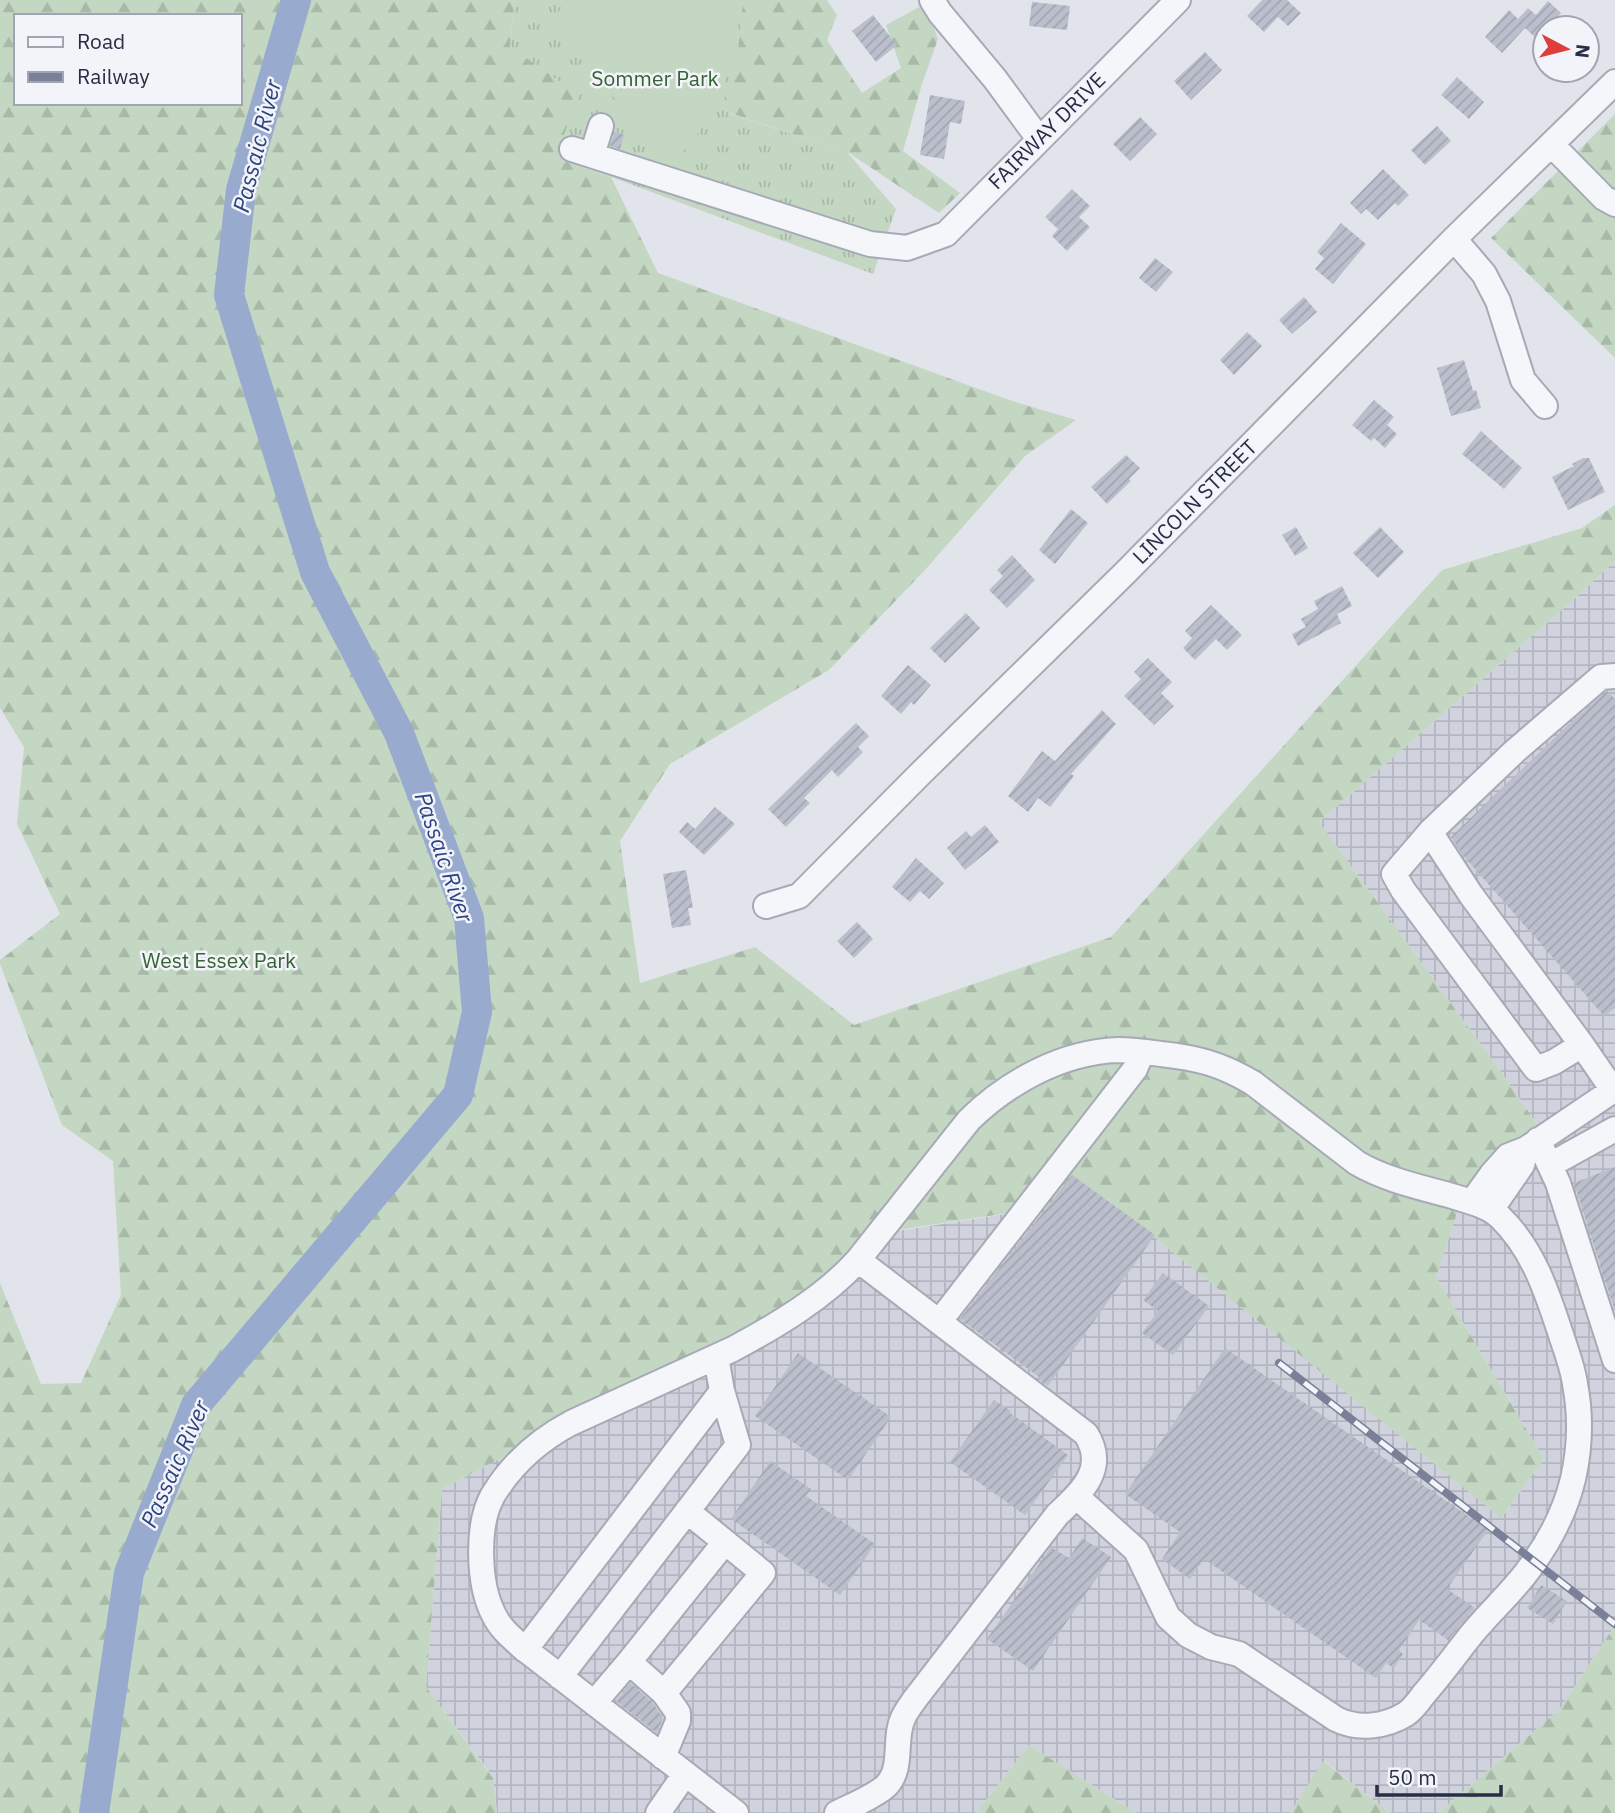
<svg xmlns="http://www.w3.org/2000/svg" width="1615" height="1813" font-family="'IBM Plex Sans',sans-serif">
<defs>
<pattern id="industrial-grid" width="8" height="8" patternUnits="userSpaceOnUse" patternTransform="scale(1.75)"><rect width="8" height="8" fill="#d0d3de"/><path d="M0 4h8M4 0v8" fill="none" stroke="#b3b5c0"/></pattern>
<pattern id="grass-tufts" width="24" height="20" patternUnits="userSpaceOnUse" patternTransform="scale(1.75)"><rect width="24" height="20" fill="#c4d7c2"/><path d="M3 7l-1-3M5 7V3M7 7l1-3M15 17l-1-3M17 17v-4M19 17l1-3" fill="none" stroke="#a8b9a8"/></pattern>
<pattern id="forest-firs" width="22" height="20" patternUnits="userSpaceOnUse" patternTransform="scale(1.75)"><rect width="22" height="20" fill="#c4d7c2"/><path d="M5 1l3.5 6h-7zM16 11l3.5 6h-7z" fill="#a8b9a8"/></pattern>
<pattern id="building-hatch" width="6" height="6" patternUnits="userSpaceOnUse" patternTransform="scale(1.75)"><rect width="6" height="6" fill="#bbbfcc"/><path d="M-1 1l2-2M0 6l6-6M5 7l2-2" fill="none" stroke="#a1a4b1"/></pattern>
</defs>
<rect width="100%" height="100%" fill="#e2e4ec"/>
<path fill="url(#industrial-grid)" d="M 1615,561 L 1615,1625 L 1560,1709 L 1438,1813 L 1390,1813 L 1324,1761 L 1290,1813 L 1136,1813 L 1029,1745 L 976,1813 L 497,1813 L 493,1777 L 426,1687 L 442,1489 L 801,1300 L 866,1236 L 1106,1198 L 1502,1517 L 1544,1459 L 1436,1277 L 1461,1201 L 1548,1140 L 1509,1083 L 1319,822 L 1572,601 Z"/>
<path fill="url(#grass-tufts)" d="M 514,0 L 746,0 L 752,16 L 728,113 L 847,152 L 896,209 L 873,274 L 611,177 L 555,158 L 510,47 Z"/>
<path fill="url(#forest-firs)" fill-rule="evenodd" d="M 0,0 L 514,0 L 510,47 L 579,95 L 555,158 L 611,177 L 658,273 L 1012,401 L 1076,420 L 1025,456 L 925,570 L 829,670 L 670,764 L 620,841 L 640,983 L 755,947 L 854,1025 L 1111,937 L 1442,570 L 1582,528 L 1615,505 L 1615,561 L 1572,601 L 1319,822 L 1509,1083 L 1548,1141 L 1461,1201 L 1436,1277 L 1544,1459 L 1501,1518 L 1106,1198 L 866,1235 L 801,1300 L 442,1489 L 426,1687 L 493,1778 L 497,1813 L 0,1813 L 0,1283 L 41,1384 L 81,1383 L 121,1295 L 113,1161 L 62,1125 L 0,964 L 0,960 L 60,914 L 17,824 L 24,747 L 0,708 ZM 16,16 L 240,16 L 240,103 L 16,103 Z
M 742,0 L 827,0 L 837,15 L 827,40 L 862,93 L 901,68 L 886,25 L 925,4 L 938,39 L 922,84 L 903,151 L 960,193 L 939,213 L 849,153 L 721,110 L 737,59 L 743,4 Z
M 1615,114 L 1615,358 L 1491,238 Z
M 1615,1625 L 1615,1813 L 1438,1813 L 1560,1709 Z
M 1029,1745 L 1136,1813 L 976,1813 Z
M 1323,1761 L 1390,1813 L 1290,1813 Z"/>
<path fill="#c4d7c2" d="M 574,0 L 737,0 L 734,56 L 723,87 L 709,119 L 685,150 L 666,167 L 552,16 Z"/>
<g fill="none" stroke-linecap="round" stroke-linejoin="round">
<path stroke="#99aacf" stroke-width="30" d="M 94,1813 L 129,1573 L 196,1405 L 458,1095 L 477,1012 L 469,918 L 399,733 L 315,572 L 229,295 L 241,190 L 296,0"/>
</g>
<path fill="url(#building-hatch)" d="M 1262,0 L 1287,0 L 1301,13 L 1288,26 L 1278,17 L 1264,32 L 1247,16 Z
M 1548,1 L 1561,13 L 1545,28 L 1537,39 L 1525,28 L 1502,53 L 1485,37 L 1509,10 L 1518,19 L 1528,8 L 1536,15 Z
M 1032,2 L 1070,6 L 1067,30 L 1029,26 Z
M 873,15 L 897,45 L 876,62 L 852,31 Z
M 1205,52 L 1222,70 L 1191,100 L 1174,81 Z
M 1457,77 L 1484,102 L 1469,119 L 1441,95 Z
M 930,95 L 965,101 L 961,124 L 950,122 L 944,159 L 920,155 Z
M 1140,117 L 1157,134 L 1130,161 L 1113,144 Z
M 1437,126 L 1451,141 L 1425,165 L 1411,150 Z
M 615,132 L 624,135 L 620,149 L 610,146 Z
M 1383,169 L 1409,195 L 1398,206 L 1395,203 L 1378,220 L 1366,209 L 1361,214 L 1350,203 Z
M 1072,189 L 1090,206 L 1079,217 L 1090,227 L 1067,251 L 1052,236 L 1058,229 L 1045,217 Z
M 1341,223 L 1366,244 L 1333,284 L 1315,269 L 1324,258 L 1317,252 Z
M 1155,258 L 1173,272 L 1156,292 L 1139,278 Z
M 1304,297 L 1317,312 L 1292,334 L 1279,320 Z
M 1247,332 L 1262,346 L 1234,375 L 1220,360 Z
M 1464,360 L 1473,391 L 1476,390 L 1481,408 L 1451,416 L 1437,368 Z
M 1374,400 L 1394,417 L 1387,425 L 1397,434 L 1385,448 L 1374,438 L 1371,441 L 1352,425 Z
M 1481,431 L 1522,468 L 1504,489 L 1462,454 Z
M 1126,455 L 1140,468 L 1129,479 L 1131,481 L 1107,504 L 1091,487 Z
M 1583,458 L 1589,458 L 1605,492 L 1568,510 L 1552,477 L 1574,466 L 1572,464 Z
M 1071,509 L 1088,523 L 1055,564 L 1039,550 Z
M 1296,527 L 1308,548 L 1295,556 L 1282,535 Z
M 1380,527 L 1404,552 L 1378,578 L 1353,553 Z
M 1012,555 L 1035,580 L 1007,608 L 989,590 L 1003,576 L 997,570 Z
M 1342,586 L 1352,606 L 1337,614 L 1341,623 L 1298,646 L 1292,634 L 1306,627 L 1301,619 L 1318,609 L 1314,601 Z
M 1211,605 L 1242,635 L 1227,650 L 1216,639 L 1195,660 L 1183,648 L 1192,638 L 1185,631 Z
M 966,613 L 980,628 L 945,663 L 930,648 Z
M 1148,658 L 1172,682 L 1161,693 L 1174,706 L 1154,725 L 1124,696 L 1141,679 L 1134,672 Z
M 908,665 L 931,685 L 914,705 L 911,702 L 901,714 L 881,696 Z
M 1607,691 L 1615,699 L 1615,1008 L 1604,1016 L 1462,854 L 1451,837 L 1570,723 Z
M 1102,710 L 1116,724 L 1071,774 L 1074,776 L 1050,807 L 1038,798 L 1028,812 L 1008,796 L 1042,751 L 1055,761 Z
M 856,723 L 869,736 L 858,747 L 863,752 L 838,777 L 832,770 L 804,798 L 810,803 L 786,827 L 768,809 Z
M 715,807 L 735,824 L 704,855 L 679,832 L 687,822 L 695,829 Z
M 985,825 L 999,842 L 965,870 L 947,848 L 966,831 L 971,837 Z
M 916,858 L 944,883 L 929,899 L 920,891 L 910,902 L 892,887 Z
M 686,870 L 693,908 L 688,908 L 691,925 L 672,928 L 663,874 Z
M 857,922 L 873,939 L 854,958 L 837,941 Z
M 1615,1167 L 1615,1307 L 1614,1308 L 1574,1183 Z
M 1072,1175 L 1155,1235 L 1048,1386 L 1038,1378 L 1039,1377 L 960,1319 Z
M 1163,1273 L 1209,1306 L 1173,1355 L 1142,1333 L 1158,1311 L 1143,1300 Z
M 1225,1348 L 1488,1530 L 1447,1589 L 1475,1608 L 1448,1640 L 1419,1620 L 1399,1650 L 1403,1654 L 1394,1668 L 1386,1663 L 1376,1678 L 1204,1559 L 1190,1579 L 1162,1559 L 1180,1532 L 1125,1494 Z
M 798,1353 L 891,1417 L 848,1480 L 755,1416 Z
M 994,1400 L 1011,1411 L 1010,1413 L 1068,1455 L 1025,1515 L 950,1462 Z
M 770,1461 L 811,1489 L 806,1496 L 875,1544 L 840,1595 L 731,1519 Z
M 1082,1538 L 1111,1557 L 1033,1671 L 987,1639 L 1051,1547 L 1069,1558 Z
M 1541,1585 L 1567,1601 L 1553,1624 L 1527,1608 Z
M 630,1683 L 653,1703 L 663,1718 L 657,1733 L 616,1701 Z"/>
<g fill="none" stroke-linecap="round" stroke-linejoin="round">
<g stroke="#a6aab7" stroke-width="28">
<path id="minor" d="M 932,0 L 940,13 L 995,79 L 1039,139
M 1552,145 L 1604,198 L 1615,204
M 572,149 L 870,244 L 907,248 L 946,234 L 1178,0
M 592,155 L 601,126
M 1454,239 L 1484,274 L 1498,301 L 1523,380 L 1545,406
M 1430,832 L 1471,895 L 1582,1045
M 766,906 L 799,896 L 920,774 L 1125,573 L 1454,239 L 1615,82
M 1613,1090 L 1582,1045 L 1554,1062 L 1536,1069 L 1403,890 L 1394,874 L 1430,832 L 1515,751 L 1601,677 L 1615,676
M 1538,1140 L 1558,1183 L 1615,1360
M 1550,1165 L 1615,1129
M 1472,1202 L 1492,1174 L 1508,1156 L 1526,1149 L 1615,1089
M 1491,1210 L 1522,1165 L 1526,1149
M 939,1322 L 1135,1069 L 1142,1052
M 687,1511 L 763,1573 L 664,1693 L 629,1662 L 725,1542
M 525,1650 L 722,1391
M 560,1677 L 738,1445 L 722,1391 L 716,1357
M 594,1703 L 629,1662
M 663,1757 L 678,1721 L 678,1713 L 664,1693
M 658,1813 L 685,1774
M 736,1813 L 522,1647 C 511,1637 500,1628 494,1615 C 478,1585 476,1525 493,1495 C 512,1464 539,1440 571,1423 L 733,1349 C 776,1326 825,1297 858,1260 L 969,1120 C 1008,1082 1062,1052 1118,1050 C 1132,1050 1147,1052 1161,1054 C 1198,1058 1221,1064 1253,1083 L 1357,1163 C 1386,1180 1420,1187 1452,1196 C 1468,1201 1487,1205 1500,1217 C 1534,1250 1548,1295 1562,1338 C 1567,1353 1573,1369 1575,1384 C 1581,1415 1580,1448 1573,1479 C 1565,1512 1550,1541 1529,1569 C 1511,1594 1486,1615 1467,1640 C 1453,1658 1439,1677 1424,1694 C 1419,1701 1413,1709 1406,1714 C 1385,1727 1358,1730 1336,1719 L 1239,1654 L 1211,1647 L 1188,1635 L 1168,1617 L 1136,1550 L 1077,1497
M 837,1813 C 851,1806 874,1797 886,1786 C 904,1768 893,1739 903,1718 C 906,1711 911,1705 915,1699 L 1057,1515 C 1081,1492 1108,1469 1086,1434 L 858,1260"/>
</g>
<use href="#minor" stroke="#f5f6f9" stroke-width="24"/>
<g stroke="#7a8097" stroke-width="8">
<path id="rail" d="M 1279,1363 L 1615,1624"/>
</g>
<use href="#rail" stroke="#f2f4f9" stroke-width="5" stroke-dasharray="16" stroke-linecap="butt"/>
</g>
<g text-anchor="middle" stroke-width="5" stroke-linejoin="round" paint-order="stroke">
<g font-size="21" fill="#346334" stroke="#f2f4f9">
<text x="655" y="86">Sommer Park</text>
<text x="219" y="968">West Essex Park</text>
</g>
<g font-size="21" fill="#282e46" stroke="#f2f4f9">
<text transform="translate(1047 131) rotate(-45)" y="7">FAIRWAY DRIVE</text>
<text transform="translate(1195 502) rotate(-45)" y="7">LINCOLN STREET</text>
</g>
<g font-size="23" font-style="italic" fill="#2d447f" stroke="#f2f4f9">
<text transform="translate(257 146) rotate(-76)" y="8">Passaic River</text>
<text transform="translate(444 857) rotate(71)" y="8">Passaic River</text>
<text transform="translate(175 1464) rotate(-66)" y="8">Passaic River</text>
</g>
</g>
<rect x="14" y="14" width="228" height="91" fill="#f2f4f9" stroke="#a1a5b1" stroke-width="2"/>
<rect x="28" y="37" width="35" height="10" fill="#f5f6f9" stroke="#a1a5b1" stroke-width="2"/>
<text x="77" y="49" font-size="21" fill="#282e46">Road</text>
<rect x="28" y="72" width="35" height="10" fill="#7a8097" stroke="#a1a5b1" stroke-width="2"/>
<text x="77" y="84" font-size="21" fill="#282e46">Railway</text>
<g transform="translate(1566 49) rotate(97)"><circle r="33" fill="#f2f4f9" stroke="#a1a5b1" stroke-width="2"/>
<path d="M0-5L12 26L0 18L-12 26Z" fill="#dd3e3b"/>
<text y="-10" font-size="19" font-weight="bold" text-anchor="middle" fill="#282e46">N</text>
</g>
<path d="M1377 1785v10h124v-10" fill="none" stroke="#282e46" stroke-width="3.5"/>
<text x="1388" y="1785" font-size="21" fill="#282e46" stroke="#f2f4f9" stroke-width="5" paint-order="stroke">50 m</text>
</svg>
